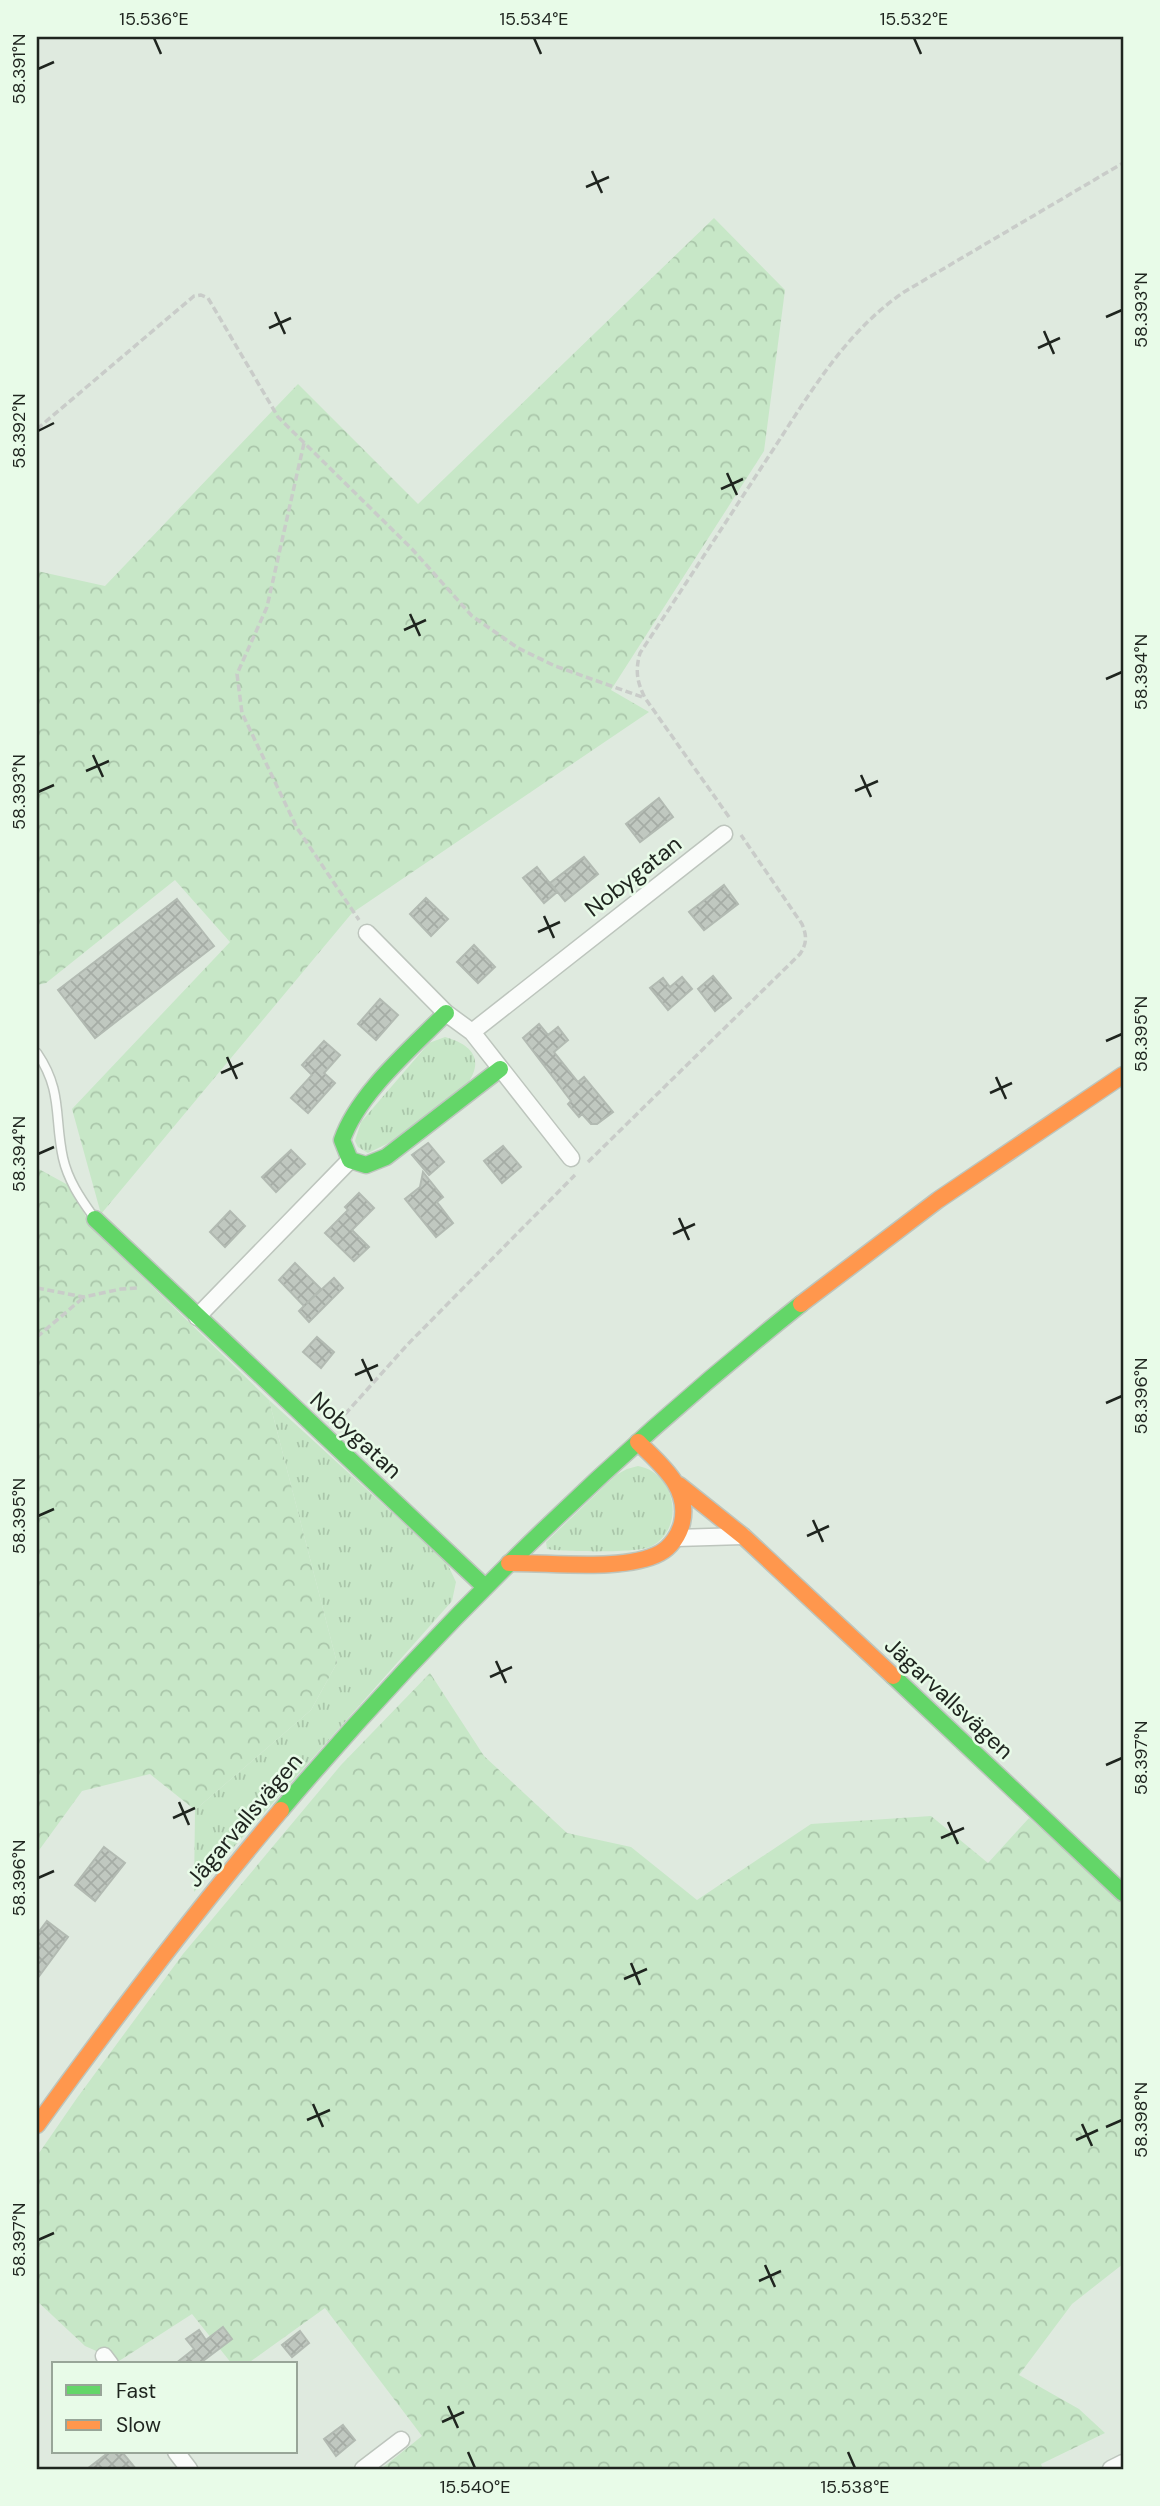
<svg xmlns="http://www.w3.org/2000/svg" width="1160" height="2506" font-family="'DM Sans',sans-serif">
<defs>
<pattern id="grass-tufts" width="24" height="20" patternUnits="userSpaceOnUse" patternTransform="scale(1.75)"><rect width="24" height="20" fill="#c7e7c7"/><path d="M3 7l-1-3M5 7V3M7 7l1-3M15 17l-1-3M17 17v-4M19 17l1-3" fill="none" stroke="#aac6aa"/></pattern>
<pattern id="forest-crowns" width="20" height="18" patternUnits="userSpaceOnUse" patternTransform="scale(1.75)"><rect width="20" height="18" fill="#c7e7c7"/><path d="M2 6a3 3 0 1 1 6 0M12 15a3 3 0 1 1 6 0" fill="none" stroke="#aac6aa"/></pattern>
<pattern id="building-cross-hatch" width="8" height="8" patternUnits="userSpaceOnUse" patternTransform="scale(1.75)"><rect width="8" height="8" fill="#c0c8c0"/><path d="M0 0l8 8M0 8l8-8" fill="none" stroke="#a5aca5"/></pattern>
</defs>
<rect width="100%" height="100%" fill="#dfeadf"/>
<path fill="url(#grass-tufts)" d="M 445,1037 C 470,1044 485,1058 468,1083 L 399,1138 L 368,1153 L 358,1147 L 355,1141 L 361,1122 L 429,1043 Z
M 269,1400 L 447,1563 L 456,1582 L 452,1601 L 194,1892 L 195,1810 L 311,1710 L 337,1663 Z
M 638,1466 C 677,1473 686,1530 650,1547 C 637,1553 562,1552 547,1549 L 546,1542 L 616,1475 L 627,1469 Z"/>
<path fill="url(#forest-crowns)" d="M 714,218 L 785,290 L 764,451 L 611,690 L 649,712 L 352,913 L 101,1214 L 72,1109 L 230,942 L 175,880 L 46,983 L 37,985 L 37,571 L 105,586 L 298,384 L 418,504 Z
M 37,1168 L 68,1185 L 93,1229 L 269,1400 L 337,1663 L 311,1710 L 195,1810 L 150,1774 L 82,1791 L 37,1853 Z
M 430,1673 L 484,1756 L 567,1833 L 631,1847 L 697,1900 L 811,1824 L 931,1816 L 988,1863 L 1029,1818 L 1123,1902 L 1123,2264 L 1072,2304 L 1019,2375 L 1079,2409 L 1105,2433 L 1041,2464 L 1043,2469 L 381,2469 L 422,2436 L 325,2308 L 247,2364 L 232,2364 L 192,2314 L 119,2361 L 85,2346 L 37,2301 L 37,2156 L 77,2098 L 183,1954 L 341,1765 Z"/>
<path fill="url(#building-cross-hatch)" stroke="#b2bab2" stroke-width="2" d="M 659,798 L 673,817 L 640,842 L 626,824 Z
M 584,857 L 598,874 L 565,901 L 550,883 Z
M 537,867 L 557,892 L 544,903 L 523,878 Z
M 724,885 L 738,904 L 704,930 L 689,912 Z
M 426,898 L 448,919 L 431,936 L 410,914 Z
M 177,899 L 214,946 L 95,1038 L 58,990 Z
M 474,945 L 495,967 L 478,983 L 457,962 Z
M 713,976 L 731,998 L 715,1011 L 698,989 Z
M 682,977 L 692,989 L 668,1010 L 650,988 L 663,978 L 670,987 Z
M 380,999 L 398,1015 L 376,1040 L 358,1024 Z
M 539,1024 L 548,1035 L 558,1027 L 568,1040 L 554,1052 L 578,1082 L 584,1077 L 613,1112 L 597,1124 L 591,1124 L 582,1114 L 579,1117 L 568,1104 L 571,1101 L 523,1038 Z
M 324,1041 L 340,1055 L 324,1073 L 335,1083 L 308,1113 L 291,1098 L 312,1075 L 302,1065 Z
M 428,1143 L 444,1162 L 429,1175 L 412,1155 Z
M 503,1146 L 521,1167 L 502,1183 L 484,1161 Z
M 291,1150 L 305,1164 L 276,1192 L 262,1177 Z
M 423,1172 L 443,1197 L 437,1202 L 453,1223 L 436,1237 L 405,1199 L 420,1187 Z
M 359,1193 L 374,1208 L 352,1230 L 369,1247 L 354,1261 L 325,1233 L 348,1210 L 345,1207 Z
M 230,1211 L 245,1226 L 225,1247 L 210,1232 Z
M 295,1263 L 321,1289 L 306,1304 L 334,1278 L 343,1288 L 309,1322 L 299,1311 L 304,1306 L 279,1280 Z
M 317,1337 L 334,1352 L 321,1368 L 303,1352 Z
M 104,1847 L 125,1863 L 95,1901 L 75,1885 Z
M 47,1921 L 68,1937 L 37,1979 L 37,1934 Z
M 223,2327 L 232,2339 L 199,2364 L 175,2364 L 194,2349 L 186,2339 L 199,2330 L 206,2340 Z
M 300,2331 L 309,2343 L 292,2357 L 282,2345 Z
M 343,2425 L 355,2440 L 336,2456 L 324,2439 Z
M 109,2452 L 122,2452 L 136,2469 L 87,2469 Z"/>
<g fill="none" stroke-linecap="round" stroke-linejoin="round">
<g stroke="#bdc5bd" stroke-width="11">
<path id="lane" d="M 37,1053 C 63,1091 54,1117 63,1158 C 68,1180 80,1198 93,1216"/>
</g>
<g stroke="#bdc5bd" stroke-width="19">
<path id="street" d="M 367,933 L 446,1013 L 472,1032 L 571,1158
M 472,1032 L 724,834
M 197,1317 L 350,1160
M 676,1538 L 743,1536
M 104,2356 L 110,2364
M 176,2452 L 189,2469
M 363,2469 L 401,2440
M 1111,2469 L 1123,2463"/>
</g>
<g stroke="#bdc5bd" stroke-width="19">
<path id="fast" d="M 446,1013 C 412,1048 358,1093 342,1140 L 350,1160 L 366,1165 L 386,1157 L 500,1069
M 95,1219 L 485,1587
M 893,1676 L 1123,1893
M 281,1810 C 437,1626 612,1455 801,1304"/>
</g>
<g stroke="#bdc5bd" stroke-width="19">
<path id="slow" d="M 801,1304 L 938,1200 L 1123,1075
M 679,1485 L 743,1536 L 893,1676
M 509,1563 C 549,1562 625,1572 660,1553 C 671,1547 679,1535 682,1523 C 690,1487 661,1465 638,1442
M 37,2125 C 115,2017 195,1912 281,1810"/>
</g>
<path stroke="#c9ccc9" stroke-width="3.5" stroke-dasharray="7 3.5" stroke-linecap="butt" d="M 37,429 L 194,296 L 201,295 L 208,298 L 278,417 L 412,549 L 472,616 L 518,648 L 555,666 L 645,698
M 304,443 L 267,607 L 237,674 L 242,713 L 297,828 L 359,920
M 729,817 L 645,698 C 637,682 635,671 640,653 C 681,591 722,528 763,465 C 805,402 841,335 904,292 L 1123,163
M 588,1162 L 800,954 C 807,943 807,936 802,924 L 741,835
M 37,1288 L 84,1297 L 121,1289 L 138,1288
M 37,1337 L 84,1297
M 338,1422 L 408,1344 L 575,1175"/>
<use href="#lane" stroke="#fafcfa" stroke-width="8"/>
<use href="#street" stroke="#fafcfa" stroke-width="16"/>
<use href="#fast" stroke="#63d668" stroke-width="16"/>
<use href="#slow" stroke="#ff974d" stroke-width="16"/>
</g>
<path fill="none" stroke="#1f251f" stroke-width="2.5" d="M 154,38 L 161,54M 534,38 L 541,54M 914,38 L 921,54M 38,69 L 54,62M 592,171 L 602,193M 586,187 L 609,177M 275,312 L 285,334M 1106,317 L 1122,310M 269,328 L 291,318M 1044,331 L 1054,354M 1038,348 L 1060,338M 38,431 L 54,423M 727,473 L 737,495M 721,489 L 743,479M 410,614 L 420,636M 404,630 L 426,620M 1106,679 L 1122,672M 93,755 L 103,777M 86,771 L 109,761M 861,775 L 871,797M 855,791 L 878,781M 38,792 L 54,785M 544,916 L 554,938M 538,932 L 560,922M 1106,1041 L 1122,1034M 227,1057 L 237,1079M 221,1073 L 243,1063M 996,1077 L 1006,1099M 990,1093 L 1012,1083M 38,1154 L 54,1147M 679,1218 L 689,1240M 673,1234 L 695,1224M 362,1359 L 372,1381M 355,1375 L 378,1365M 1106,1403 L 1122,1396M 38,1516 L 54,1509M 813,1520 L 823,1542M 807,1536 L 829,1526M 496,1661 L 506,1683M 490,1677 L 512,1667M 1106,1765 L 1122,1758M 179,1802 L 189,1825M 173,1818 L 195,1808M 948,1822 L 958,1844M 941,1838 L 964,1828M 38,1878 L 54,1871M 631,1963 L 640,1985M 624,1979 L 647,1969M 313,2104 L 323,2127M 307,2120 L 330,2110M 1082,2124 L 1092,2146M 1106,2127 L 1122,2120M 1076,2140 L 1098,2130M 38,2240 L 54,2233M 765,2265 L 775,2287M 759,2281 L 781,2271M 448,2406 L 458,2428M 442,2422 L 464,2412M 468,2452 L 475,2468M 848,2452 L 855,2468"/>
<g text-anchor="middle" stroke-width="5" stroke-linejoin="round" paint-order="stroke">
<g font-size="23" fill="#1f251f" stroke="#e8fbe8">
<text transform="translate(633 876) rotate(-38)" y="8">Nobygatan</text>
<text transform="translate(356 1435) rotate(43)" y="8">Nobygatan</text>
<text transform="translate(949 1698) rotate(43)" y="8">Jägarvallsvägen</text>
<text transform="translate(244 1820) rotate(-50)" y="8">Jägarvallsvägen</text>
</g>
</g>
<rect width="1160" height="2506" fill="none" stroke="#e8fbe8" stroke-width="77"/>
<rect x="52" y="2362" width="245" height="91" fill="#e8fbe8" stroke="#98a598" stroke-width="2"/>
<rect x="66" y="2385" width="35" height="10" fill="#63d668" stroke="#98a598" stroke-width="2"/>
<text x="116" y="2398" font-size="21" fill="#1f251f">Fast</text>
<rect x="66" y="2420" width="35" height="10" fill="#ff974d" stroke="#98a598" stroke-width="2"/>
<text x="116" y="2432" font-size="21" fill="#1f251f">Slow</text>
<rect x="38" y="38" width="1084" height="2430" fill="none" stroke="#1f251f" stroke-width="2.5"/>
<g font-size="18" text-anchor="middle" fill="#1f251f">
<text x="154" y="25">15.536°E</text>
<text x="534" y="25">15.534°E</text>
<text x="914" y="25">15.532°E</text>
<text transform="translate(19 69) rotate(-90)" y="6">58.391°N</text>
<text transform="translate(1141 310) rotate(-90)" y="6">58.393°N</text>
<text transform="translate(19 431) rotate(-90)" y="6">58.392°N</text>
<text transform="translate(1141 672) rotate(-90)" y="6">58.394°N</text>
<text transform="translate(19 792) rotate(-90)" y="6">58.393°N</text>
<text transform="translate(1141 1034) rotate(-90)" y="6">58.395°N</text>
<text transform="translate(19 1154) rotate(-90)" y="6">58.394°N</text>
<text transform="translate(1141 1396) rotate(-90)" y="6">58.396°N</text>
<text transform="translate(19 1516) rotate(-90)" y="6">58.395°N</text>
<text transform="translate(1141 1758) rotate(-90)" y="6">58.397°N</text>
<text transform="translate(19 1878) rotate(-90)" y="6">58.396°N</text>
<text transform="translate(1141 2120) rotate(-90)" y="6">58.398°N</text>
<text transform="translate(19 2240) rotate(-90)" y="6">58.397°N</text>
<text x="475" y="2493">15.540°E</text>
<text x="855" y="2493">15.538°E</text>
</g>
</svg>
